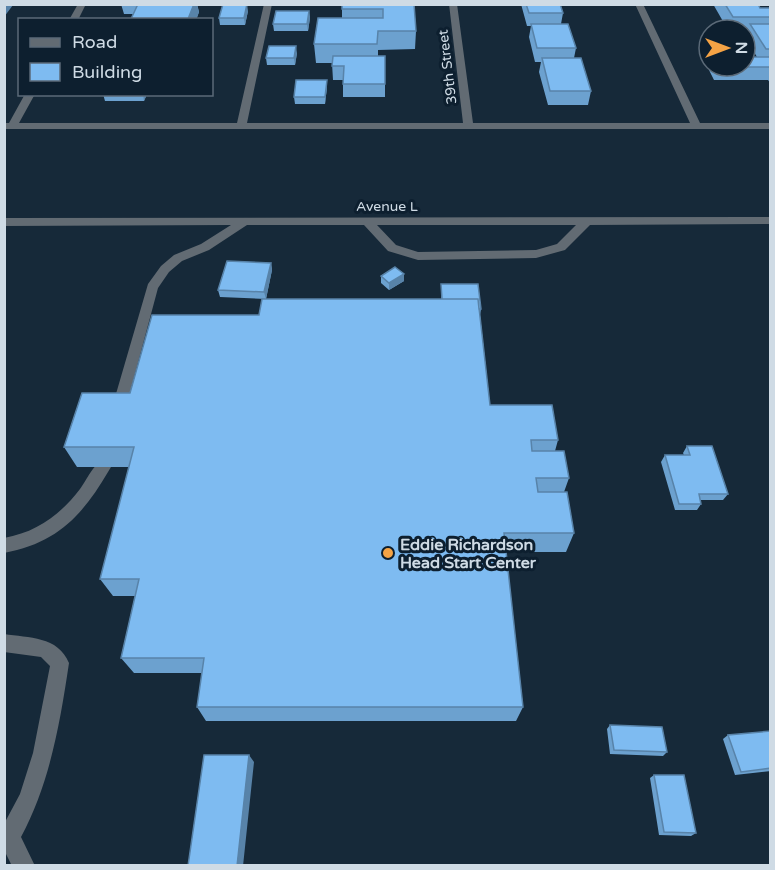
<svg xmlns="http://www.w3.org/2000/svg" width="775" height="870" font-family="'Varela Round',sans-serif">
<rect width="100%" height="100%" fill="#162939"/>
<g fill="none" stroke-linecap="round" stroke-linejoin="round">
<path fill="#626b73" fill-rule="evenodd" d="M 78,4 L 86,4 L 78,20 L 69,20 Z
M 264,4 L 272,4 L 247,123 L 463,123 L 449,4 L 457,4 L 473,123 L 690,123 L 635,4 L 643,4 L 700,123 L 770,123 L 770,129 L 4,129 L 4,123 L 9,123 L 25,94 L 35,94 L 19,123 L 237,123 Z
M 4,218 L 770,217 L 770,224 L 590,225 L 565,250 L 536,258 L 418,260 L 388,251 L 364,225 L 247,225 L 209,250 L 182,261 L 169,272 L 158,288 L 125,411 L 118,417 L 111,411 L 148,284 L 161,266 L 174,255 L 201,244 L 231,225 L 4,226 ZM 377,225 L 576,225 L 557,244 L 536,250 L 418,252 L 396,245 Z
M 103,461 L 108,462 L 111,467 L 108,472 C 82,516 57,543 4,553 L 4,538 C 37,532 60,515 80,489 C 87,480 93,464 103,461 Z
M 4,634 C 29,638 58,636 69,663 C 60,723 50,783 21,837 L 35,866 L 12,866 L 4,850 L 4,824 L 20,794 L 33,753 L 50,666 L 41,657 L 4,652 Z"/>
</g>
<path fill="#6ca1cf" d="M 121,4 L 197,4 L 199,12 L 196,20 L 131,20 L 133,14 L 124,14 Z
M 414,4 L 416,31 L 415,49 L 378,50 L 378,56 L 385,56 L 385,97 L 343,97 L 343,80 L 333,80 L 332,63 L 316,63 L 314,44 L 342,18 L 342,9 Z
M 521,4 L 560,4 L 563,13 L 561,24 L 576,48 L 574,58 L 591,91 L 588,105 L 548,105 L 539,72 L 541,62 L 535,62 L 529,37 L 531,26 L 527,26 Z
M 713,4 L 758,4 L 760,8 L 771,8 L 771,84 L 768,80 L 714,80 L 709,70 L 710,66 L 745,66 L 757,57 L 745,37 L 748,30 L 728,30 Z
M 248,11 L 245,25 L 220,25 L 219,18 Z
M 309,11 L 310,18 L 308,31 L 274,31 L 273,24 Z
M 297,53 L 295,65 L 267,65 L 266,58 Z
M 327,80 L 327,87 L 325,104 L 295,104 L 294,97 Z
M 103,94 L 147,94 L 144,101 L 105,101 Z
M 271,263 L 272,270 L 266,299 L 220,297 L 218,290 Z
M 381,276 L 404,281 L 389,290 L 381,283 Z
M 441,284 L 481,309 L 480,315 L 490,405 L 558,440 L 555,451 L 569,478 L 564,492 L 574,533 L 566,552 L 506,552 L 523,707 L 516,721 L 206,721 L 197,707 L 202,673 L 134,673 L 121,658 L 135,596 L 113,596 L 100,579 L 129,467 L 77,467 L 64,447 L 130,393 L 259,315 L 441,299 Z
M 687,446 L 728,494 L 723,500 L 701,500 L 701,504 L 697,510 L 675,510 L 661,462 L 665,455 L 684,455 L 683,453 Z
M 610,725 L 667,752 L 663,756 L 610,754 L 607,729 Z
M 771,731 L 771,771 L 735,775 L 723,739 L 728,735 Z
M 654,775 L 696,833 L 691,836 L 659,835 L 650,778 Z"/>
<path fill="#5883a9" d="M 4,4 L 13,5 L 4,17 Z
M 194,4 L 197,4 L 199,12 L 196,20 L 188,20 Z
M 247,4 L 248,11 L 245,25 L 244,18 Z
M 309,11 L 310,18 L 308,31 L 307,24 Z
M 296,46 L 297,53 L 295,65 L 294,58 Z
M 327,80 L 327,87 L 325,104 L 325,97 Z
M 143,94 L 147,94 L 144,101 Z
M 271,263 L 272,270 L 266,299 L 264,292 Z
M 404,274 L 404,281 L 389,290 L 389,283 Z
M 249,755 L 254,762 L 243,866 L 237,866 Z"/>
<path fill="#7ebbf1" stroke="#5883a9" stroke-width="1.5" d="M 138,4 L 194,4 L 188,19 L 131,19 Z
M 223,4 L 247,4 L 244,18 L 219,18 Z
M 342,4 L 414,4 L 416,31 L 378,31 L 377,44 L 314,44 L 318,18 L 383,18 L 383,9 L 342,9 Z
M 526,4 L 560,4 L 563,13 L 529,13 Z
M 725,4 L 758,4 L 760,8 L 771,8 L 771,17 L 733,17 Z
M 276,11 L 309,11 L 307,24 L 273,24 Z
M 531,24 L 568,24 L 576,48 L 537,48 Z
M 750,24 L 771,24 L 771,49 L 766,49 Z
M 269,46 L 296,46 L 294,58 L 266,58 Z
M 333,56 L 385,56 L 385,84 L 343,84 L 344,66 L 332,66 Z
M 745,57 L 771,57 L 771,67 L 719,67 L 719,66 L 745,66 Z
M 542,58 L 581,58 L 591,91 L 550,91 Z
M 296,80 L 327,80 L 325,97 L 294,97 Z
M 227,261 L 271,263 L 264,292 L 218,290 Z
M 395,267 L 404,274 L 389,283 L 381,276 Z
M 441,284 L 478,284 L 481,309 L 479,309 L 478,299 L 442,299 Z
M 262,299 L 478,299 L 490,405 L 552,405 L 558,440 L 531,440 L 532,451 L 564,451 L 569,478 L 536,478 L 538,492 L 567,492 L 574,533 L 504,533 L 523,707 L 197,707 L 204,658 L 121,658 L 139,579 L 100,579 L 134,447 L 64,447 L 82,393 L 130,393 L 152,315 L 259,315 Z
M 687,446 L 712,446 L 728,494 L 699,494 L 701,504 L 679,504 L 665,455 L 690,455 Z
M 610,725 L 662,727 L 667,752 L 614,750 Z
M 771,731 L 771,768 L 741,772 L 728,735 Z
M 204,755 L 249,755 L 237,866 L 188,866 Z
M 654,775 L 684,775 L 696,833 L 664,832 Z"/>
<circle fill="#f5a345" stroke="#0d1f2f" stroke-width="2" cx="388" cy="553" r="6"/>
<g text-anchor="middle" stroke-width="6" stroke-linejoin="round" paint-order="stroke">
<g font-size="14" fill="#cfdbe5" stroke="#0d1f2f">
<text transform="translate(447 67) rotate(-97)" y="5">39th Street</text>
<text x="387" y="211">Avenue L</text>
</g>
<g font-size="16" font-weight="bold" fill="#cfdbe5" stroke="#0d1f2f" text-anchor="start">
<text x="400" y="550">Eddie Richardson<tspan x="400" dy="18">Head Start Center</tspan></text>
</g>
</g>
<rect width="775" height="870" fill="none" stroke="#cfdbe5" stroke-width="12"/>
<rect x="18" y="18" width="195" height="78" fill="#0d1f2f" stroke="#5b6a78" stroke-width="1.5"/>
<rect x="30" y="38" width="30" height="9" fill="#626b73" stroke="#5b6a78" stroke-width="1.5"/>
<text x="72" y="48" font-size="18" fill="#cfdbe5">Road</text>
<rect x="30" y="63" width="30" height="18" fill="#7ebbf1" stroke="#5b6a78" stroke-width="1.5"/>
<text x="72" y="78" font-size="18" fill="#cfdbe5">Building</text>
<g transform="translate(727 48) rotate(90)"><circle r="28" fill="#0d1f2f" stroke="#5b6a78" stroke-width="1.5"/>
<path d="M0-4.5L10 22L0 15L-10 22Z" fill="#f5a345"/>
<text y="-9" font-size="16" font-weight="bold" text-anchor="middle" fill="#cfdbe5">N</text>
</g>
</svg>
